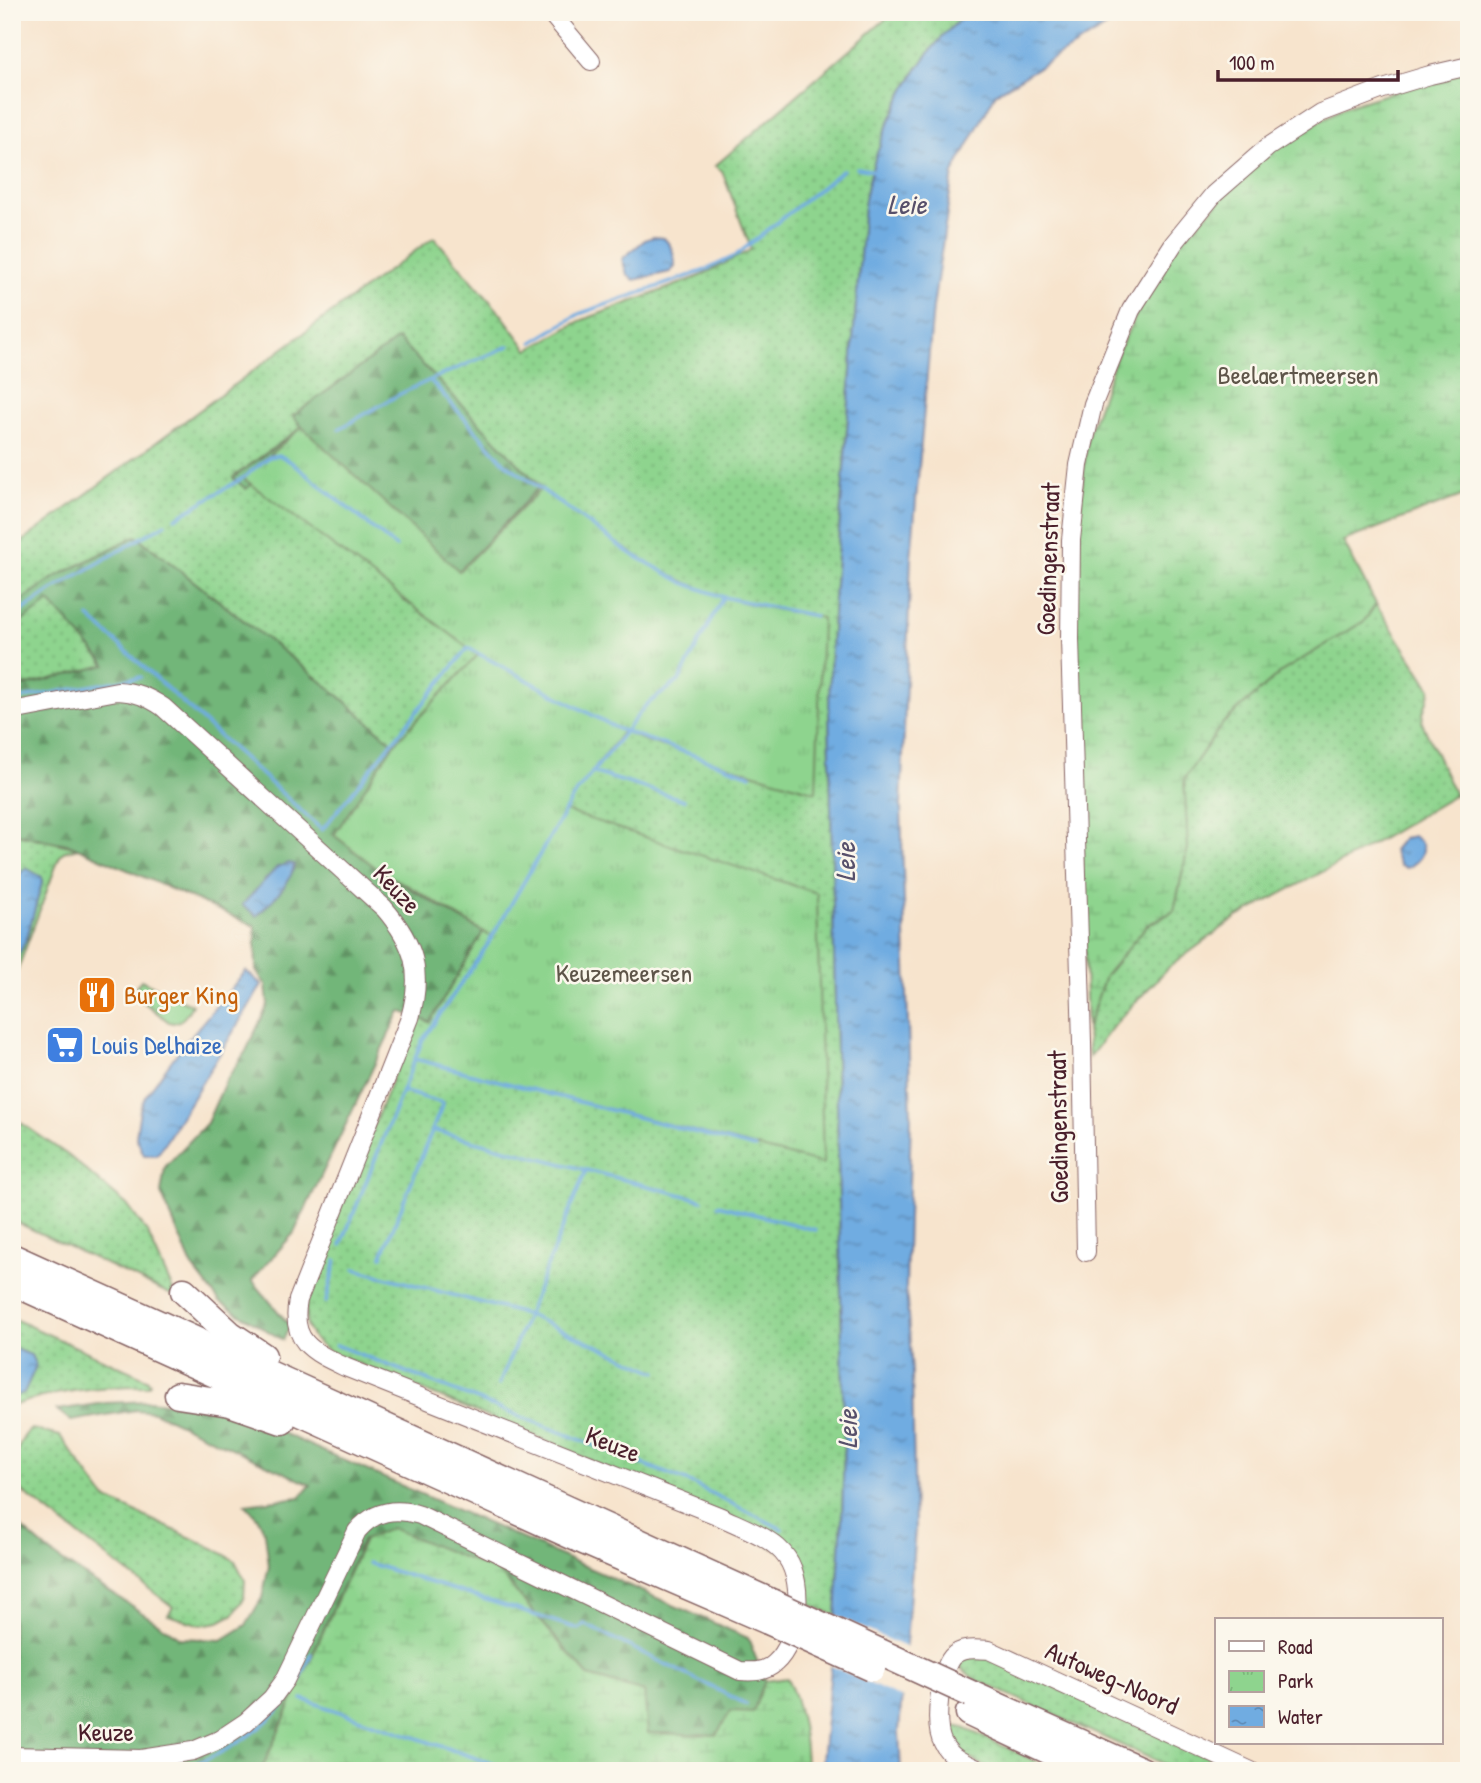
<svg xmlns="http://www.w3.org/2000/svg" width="1481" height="1783" font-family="'Patrick Hand',sans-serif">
<defs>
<pattern id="grass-dots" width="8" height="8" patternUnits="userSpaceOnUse" patternTransform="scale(1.75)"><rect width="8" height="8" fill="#8ed48e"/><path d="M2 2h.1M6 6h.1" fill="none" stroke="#7cb67b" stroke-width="1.8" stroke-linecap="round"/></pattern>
<pattern id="forest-firs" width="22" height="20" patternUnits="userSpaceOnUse" patternTransform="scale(1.75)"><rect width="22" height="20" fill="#72b679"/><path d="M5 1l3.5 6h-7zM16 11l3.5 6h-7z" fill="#609363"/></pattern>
<pattern id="wetland-marsh" width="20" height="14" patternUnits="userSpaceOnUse" patternTransform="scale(1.75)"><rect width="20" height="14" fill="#8ed48e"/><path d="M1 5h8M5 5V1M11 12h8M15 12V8" fill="none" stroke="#7cb67b"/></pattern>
<pattern id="park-tufts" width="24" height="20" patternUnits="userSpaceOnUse" patternTransform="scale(1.75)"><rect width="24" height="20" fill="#8ed48e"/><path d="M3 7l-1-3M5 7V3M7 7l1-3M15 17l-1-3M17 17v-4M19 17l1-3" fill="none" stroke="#7cb67b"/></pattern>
<pattern id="water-ripples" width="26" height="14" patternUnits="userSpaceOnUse" patternTransform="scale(1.75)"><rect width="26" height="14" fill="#70ace1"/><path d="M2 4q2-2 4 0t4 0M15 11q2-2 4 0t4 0" fill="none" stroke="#5e8bb7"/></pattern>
</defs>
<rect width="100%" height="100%" fill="#fbf7ec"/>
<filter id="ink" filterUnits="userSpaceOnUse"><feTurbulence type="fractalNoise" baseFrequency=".0143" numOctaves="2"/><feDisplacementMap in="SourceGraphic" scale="14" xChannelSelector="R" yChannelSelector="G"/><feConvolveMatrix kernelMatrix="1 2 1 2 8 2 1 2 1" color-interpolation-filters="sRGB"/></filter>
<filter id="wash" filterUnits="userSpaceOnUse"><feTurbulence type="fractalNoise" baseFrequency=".00686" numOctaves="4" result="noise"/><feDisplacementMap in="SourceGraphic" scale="28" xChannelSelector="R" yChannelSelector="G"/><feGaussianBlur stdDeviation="1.57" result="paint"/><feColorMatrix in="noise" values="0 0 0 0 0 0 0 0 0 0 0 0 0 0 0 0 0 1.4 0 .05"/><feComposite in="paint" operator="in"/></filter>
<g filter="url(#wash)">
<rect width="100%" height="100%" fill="#f7e4cd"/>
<path fill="url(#grass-dots)" stroke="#6c7a5c" stroke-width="2" fill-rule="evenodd" d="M 894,12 L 969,12 C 915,54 880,128 866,194 C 862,214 862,236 860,257 C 855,310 851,363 848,416 C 841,513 831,610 829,708 L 844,1442 L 842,1519 L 836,1616 L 801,1600 L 791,1556 L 568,1450 L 328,1351 C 300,1333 305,1315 309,1286 L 418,1015 L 429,1022 L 483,932 L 383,873 L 334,835 L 394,744 L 332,690 L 136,536 L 55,577 L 12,607 L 12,549 L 434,237 L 502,315 L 528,350 L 580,321 L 698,277 L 747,252 L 751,249 L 722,171 L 715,166 ZM 294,415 L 540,486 L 309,437 L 233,477 L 302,427 Z
M 50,601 L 107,665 L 12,689 L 12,628 Z
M 1376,604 L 1431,689 L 1423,713 L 1422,723 L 1455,795 L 1351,857 L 1237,917 L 1168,968 L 1115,1024 L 1089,1058 L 1087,1029 L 1105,976 L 1147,925 L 1174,911 L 1188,847 L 1184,779 L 1223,723 L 1281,672 L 1364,621 Z
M 12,833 L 78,848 L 63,852 L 59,858 L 12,985 Z
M 12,1108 L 17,1120 L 69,1156 L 127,1205 L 147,1232 L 176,1297 L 12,1220 Z
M 12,1318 L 147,1379 L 150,1383 L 148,1386 C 102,1386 56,1390 12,1406 Z
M 31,1429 L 60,1436 L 105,1498 L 215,1549 L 235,1561 L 245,1580 L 244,1598 L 234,1614 L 219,1622 L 201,1625 L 168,1615 L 173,1607 L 16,1487 C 15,1466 14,1443 31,1429 Z
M 987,1656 L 1239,1771 L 1179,1771 L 974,1679 L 955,1662 L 960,1658 Z
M 943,1724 L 964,1728 L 1057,1771 L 995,1771 L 959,1754 Z"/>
<path fill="url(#forest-firs)" stroke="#5e6a52" stroke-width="2" d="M 398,339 L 540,486 L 422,610 L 404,601 L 444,559 L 309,438 L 246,489 L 233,478 L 302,427 L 293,416 Z
M 136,536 L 332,690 L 394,744 L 334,835 L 383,873 L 483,932 L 430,1022 L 400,1011 L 294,1233 L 252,1280 L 290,1326 L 283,1340 L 220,1302 L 192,1266 L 161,1193 L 165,1167 L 207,1123 L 225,1082 L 246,1051 L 268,1005 L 266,985 L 256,971 L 255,926 L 71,845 L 12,833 L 12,689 L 106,665 L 50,602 L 12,628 L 12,607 L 55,577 Z
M 150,1401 L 234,1412 L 748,1638 L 765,1681 L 753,1712 L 731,1712 L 716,1735 L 647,1733 L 644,1692 L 588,1676 L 499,1572 L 363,1540 L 261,1771 L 12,1771 L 12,1533 L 17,1524 L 53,1555 L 181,1638 L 222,1640 L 246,1625 L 262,1598 L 269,1566 L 265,1533 L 257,1517 L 245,1504 L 300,1497 L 311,1485 L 154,1412 L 136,1410 L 71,1421 L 57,1410 L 105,1403 Z"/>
<path fill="url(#wetland-marsh)" stroke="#6c7a5c" stroke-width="2" d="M 1469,68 L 1469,493 L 1343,541 L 1376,604 L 1364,621 L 1281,672 L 1223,723 L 1184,779 L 1188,847 L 1174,911 L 1147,925 L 1105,976 L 1087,1029 L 1073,583 L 1087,438 L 1118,352 L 1152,282 L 1176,246 L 1270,149 L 1345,107 Z
M 391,1528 L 499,1572 L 588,1676 L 644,1692 L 648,1733 L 716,1735 L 731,1711 L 753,1712 L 765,1681 L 787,1678 C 801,1708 806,1738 806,1771 L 261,1771 L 364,1540 Z"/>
<path fill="url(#park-tufts)" stroke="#6c7a5c" stroke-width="2" d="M 302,427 L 459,571 L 541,489 C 598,530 653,574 721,596 C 753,607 789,611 822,618 L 816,792 L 646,741 L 623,731 L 573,797 L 565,811 L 817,893 L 823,1164 L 415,1059 L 422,1041 L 492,937 L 409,886 L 383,873 L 334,835 L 394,744 L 478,655 L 243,478 Z
M 141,980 L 192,1005 C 187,1014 184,1021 173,1023 L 169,1022 L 132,993 Z"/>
<path fill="url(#water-ripples)" stroke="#5d6686" stroke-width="2" d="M 969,12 L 1135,12 L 1118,20 L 996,93 L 953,173 L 933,307 L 911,558 L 901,806 L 911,1117 L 906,1287 L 912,1373 L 915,1529 L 899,1732 L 901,1771 L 821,1771 L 836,1616 L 842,1519 L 844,1442 L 829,708 C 831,610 841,514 848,416 C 851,363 855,310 860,257 C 862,236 862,214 866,194 C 880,128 915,54 969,12 Z
M 653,237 L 664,238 C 673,248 675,255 675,267 L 670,272 L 634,280 L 627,274 L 622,259 L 645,240 Z
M 1414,836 C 1431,848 1421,861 1407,868 L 1400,866 L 1393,850 L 1403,838 Z
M 289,863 L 294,864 C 292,884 270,902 257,916 L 242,905 L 277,867 Z
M 26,868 L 42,877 L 42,883 L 27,938 L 12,968 C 12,946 5,879 26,868 Z
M 246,971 L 262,985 L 160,1151 L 156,1155 L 144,1155 L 136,1137 L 140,1109 L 145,1097 L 180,1049 Z
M 12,1348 L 31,1355 L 36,1366 L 24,1393 L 12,1397 Z"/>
<path fill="#f7e4cd" d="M 832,1614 L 909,1649 L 905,1700 L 827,1664 Z"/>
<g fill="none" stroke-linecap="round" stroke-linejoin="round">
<path stroke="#70ace1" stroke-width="3.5" d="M 857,168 L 876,171
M 533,342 L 579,314 L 703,271 L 735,256 L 843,170
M 430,380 L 509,346
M 339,429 L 400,394 L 430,380 L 505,463 L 628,552 L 684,583 L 723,597
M 175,518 L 243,478 L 269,457 L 279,455 L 291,462 L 396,547
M 89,617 L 322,830 L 468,648 L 618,729 L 751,775
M 12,618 L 49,592 L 165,524
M 12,700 L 141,677
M 592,772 L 684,800
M 415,1059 L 755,1148
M 432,1130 L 702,1200
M 718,1205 L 816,1230
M 341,1245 L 422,1041 L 488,944 L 573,797 L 646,705 L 679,681 L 723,597 L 815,616
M 382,1256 L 443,1103 L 402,1091
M 355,1269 L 528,1315 L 657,1372
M 326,1302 L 336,1260
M 336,1345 L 689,1482 L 782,1529
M 499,1385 L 586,1170
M 368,1563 L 579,1629 L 584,1624 L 746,1704
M 302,1699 L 514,1771
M 12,1770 L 28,1771
M 170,1771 C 213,1762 257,1735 286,1702 C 297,1690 305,1670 311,1654"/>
</g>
</g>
<g filter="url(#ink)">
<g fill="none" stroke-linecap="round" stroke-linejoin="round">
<g stroke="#876464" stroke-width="20">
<path id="minor" d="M 550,12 L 591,61
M 12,711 L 117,691 C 136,692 148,697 163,707 L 384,908 C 415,944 423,973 410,1018 L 298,1300 C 290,1341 311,1351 345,1367 L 719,1516 C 741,1527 773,1537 787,1558 C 805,1584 799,1642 775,1663 C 766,1672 752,1672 740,1671 L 420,1515 C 394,1507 374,1511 357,1531 L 285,1680 L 272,1698 L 246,1722 L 219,1740 L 193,1751 L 141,1759 L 12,1756
M 1086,1252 L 1082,1042 L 1070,639 L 1071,540 L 1079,465 L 1093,404 L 1131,310 L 1174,243 L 1214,194 L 1268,147 L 1320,113 L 1383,89 L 1430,75 L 1469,66
M 982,1771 C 966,1764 951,1759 943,1743 C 933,1726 940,1671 952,1657 C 961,1647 977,1649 989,1650 L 1251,1771"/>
</g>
<g stroke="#876464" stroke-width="29">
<path id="highway" d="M 12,1257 L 771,1602
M 12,1282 L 581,1540 L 768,1621
M 184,1291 L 230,1334 L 263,1356
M 178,1395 L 230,1403 L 282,1421
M 971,1694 L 1143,1771
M 969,1713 L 1092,1771"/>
</g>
<use href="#minor" stroke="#fff" stroke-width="18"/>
<use href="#highway" stroke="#fff" stroke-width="26"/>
<g stroke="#876464" stroke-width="29" stroke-linecap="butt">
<path id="highway-bridge" d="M 771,1602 L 971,1694
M 768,1621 L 872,1668"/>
</g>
<use href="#highway-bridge" stroke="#fff" stroke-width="26"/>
</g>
</g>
<defs>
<g id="restaurant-square" transform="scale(2.0125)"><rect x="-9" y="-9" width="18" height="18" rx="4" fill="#e8710a" stroke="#fbf7ec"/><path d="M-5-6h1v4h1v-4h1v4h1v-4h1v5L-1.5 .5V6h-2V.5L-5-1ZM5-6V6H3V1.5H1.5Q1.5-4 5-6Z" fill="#fff"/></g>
<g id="supermarket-square" transform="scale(2.0125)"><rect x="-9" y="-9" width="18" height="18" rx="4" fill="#3f7fe0" stroke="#fbf7ec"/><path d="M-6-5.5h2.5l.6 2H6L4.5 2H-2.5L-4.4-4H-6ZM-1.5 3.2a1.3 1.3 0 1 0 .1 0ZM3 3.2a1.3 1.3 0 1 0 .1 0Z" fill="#fff"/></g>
</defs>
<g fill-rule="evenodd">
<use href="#restaurant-square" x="97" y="995"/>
<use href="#supermarket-square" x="65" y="1045"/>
</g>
<g text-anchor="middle" stroke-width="5" stroke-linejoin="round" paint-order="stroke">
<g font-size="26" fill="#5e5549" stroke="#fbf7ec">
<text x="1298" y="384">Beelaertmeersen</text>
<text x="624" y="982">Keuzemeersen</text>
</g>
<g font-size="26" fill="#4a1f2b" stroke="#fbf7ec">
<text transform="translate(1048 559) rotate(-88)" y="9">Goedingenstraat</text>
<text transform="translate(397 889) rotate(47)" y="9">Keuze</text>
<text transform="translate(1058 1127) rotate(-91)" y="9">Goedingenstraat</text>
<text transform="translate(613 1444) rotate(22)" y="9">Keuze</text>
<text transform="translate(1112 1678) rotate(24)" y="9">Autoweg-Noord</text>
<text x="106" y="1741">Keuze</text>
</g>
<g font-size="26" fill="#c56008" stroke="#fbf7ec" text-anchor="start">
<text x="124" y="1004">Burger King</text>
</g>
<g font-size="26" fill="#366cbe" stroke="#fbf7ec" text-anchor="start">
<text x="92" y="1054">Louis Delhaize</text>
</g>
<g font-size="28" font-style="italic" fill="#57506b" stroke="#fbf7ec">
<text x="907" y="214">Leie</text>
<text transform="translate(845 862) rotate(-90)" y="10">Leie</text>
<text transform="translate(847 1429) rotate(-90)" y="10">Leie</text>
</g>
</g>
<rect width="1481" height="1783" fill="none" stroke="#fbf7ec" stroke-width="42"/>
<rect x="1215" y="1618" width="228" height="126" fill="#fbf7ec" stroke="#b4a19f" stroke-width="2"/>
<rect x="1229" y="1641" width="35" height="10" fill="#ffffff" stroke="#b4a19f" stroke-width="2"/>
<text x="1278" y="1654" font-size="21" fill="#4a1f2b">Road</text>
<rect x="1229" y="1671" width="35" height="21" fill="url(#park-tufts)" stroke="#b4a19f" stroke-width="2"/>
<text x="1278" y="1688" font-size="21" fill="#4a1f2b">Park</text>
<rect x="1229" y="1706" width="35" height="21" fill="url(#water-ripples)" stroke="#b4a19f" stroke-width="2"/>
<text x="1278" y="1724" font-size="21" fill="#4a1f2b">Water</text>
<path d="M1218 70v10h180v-10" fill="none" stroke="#4a1f2b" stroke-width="3.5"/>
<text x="1229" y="70" font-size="21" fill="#4a1f2b" stroke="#fbf7ec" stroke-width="5" paint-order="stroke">100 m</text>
</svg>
